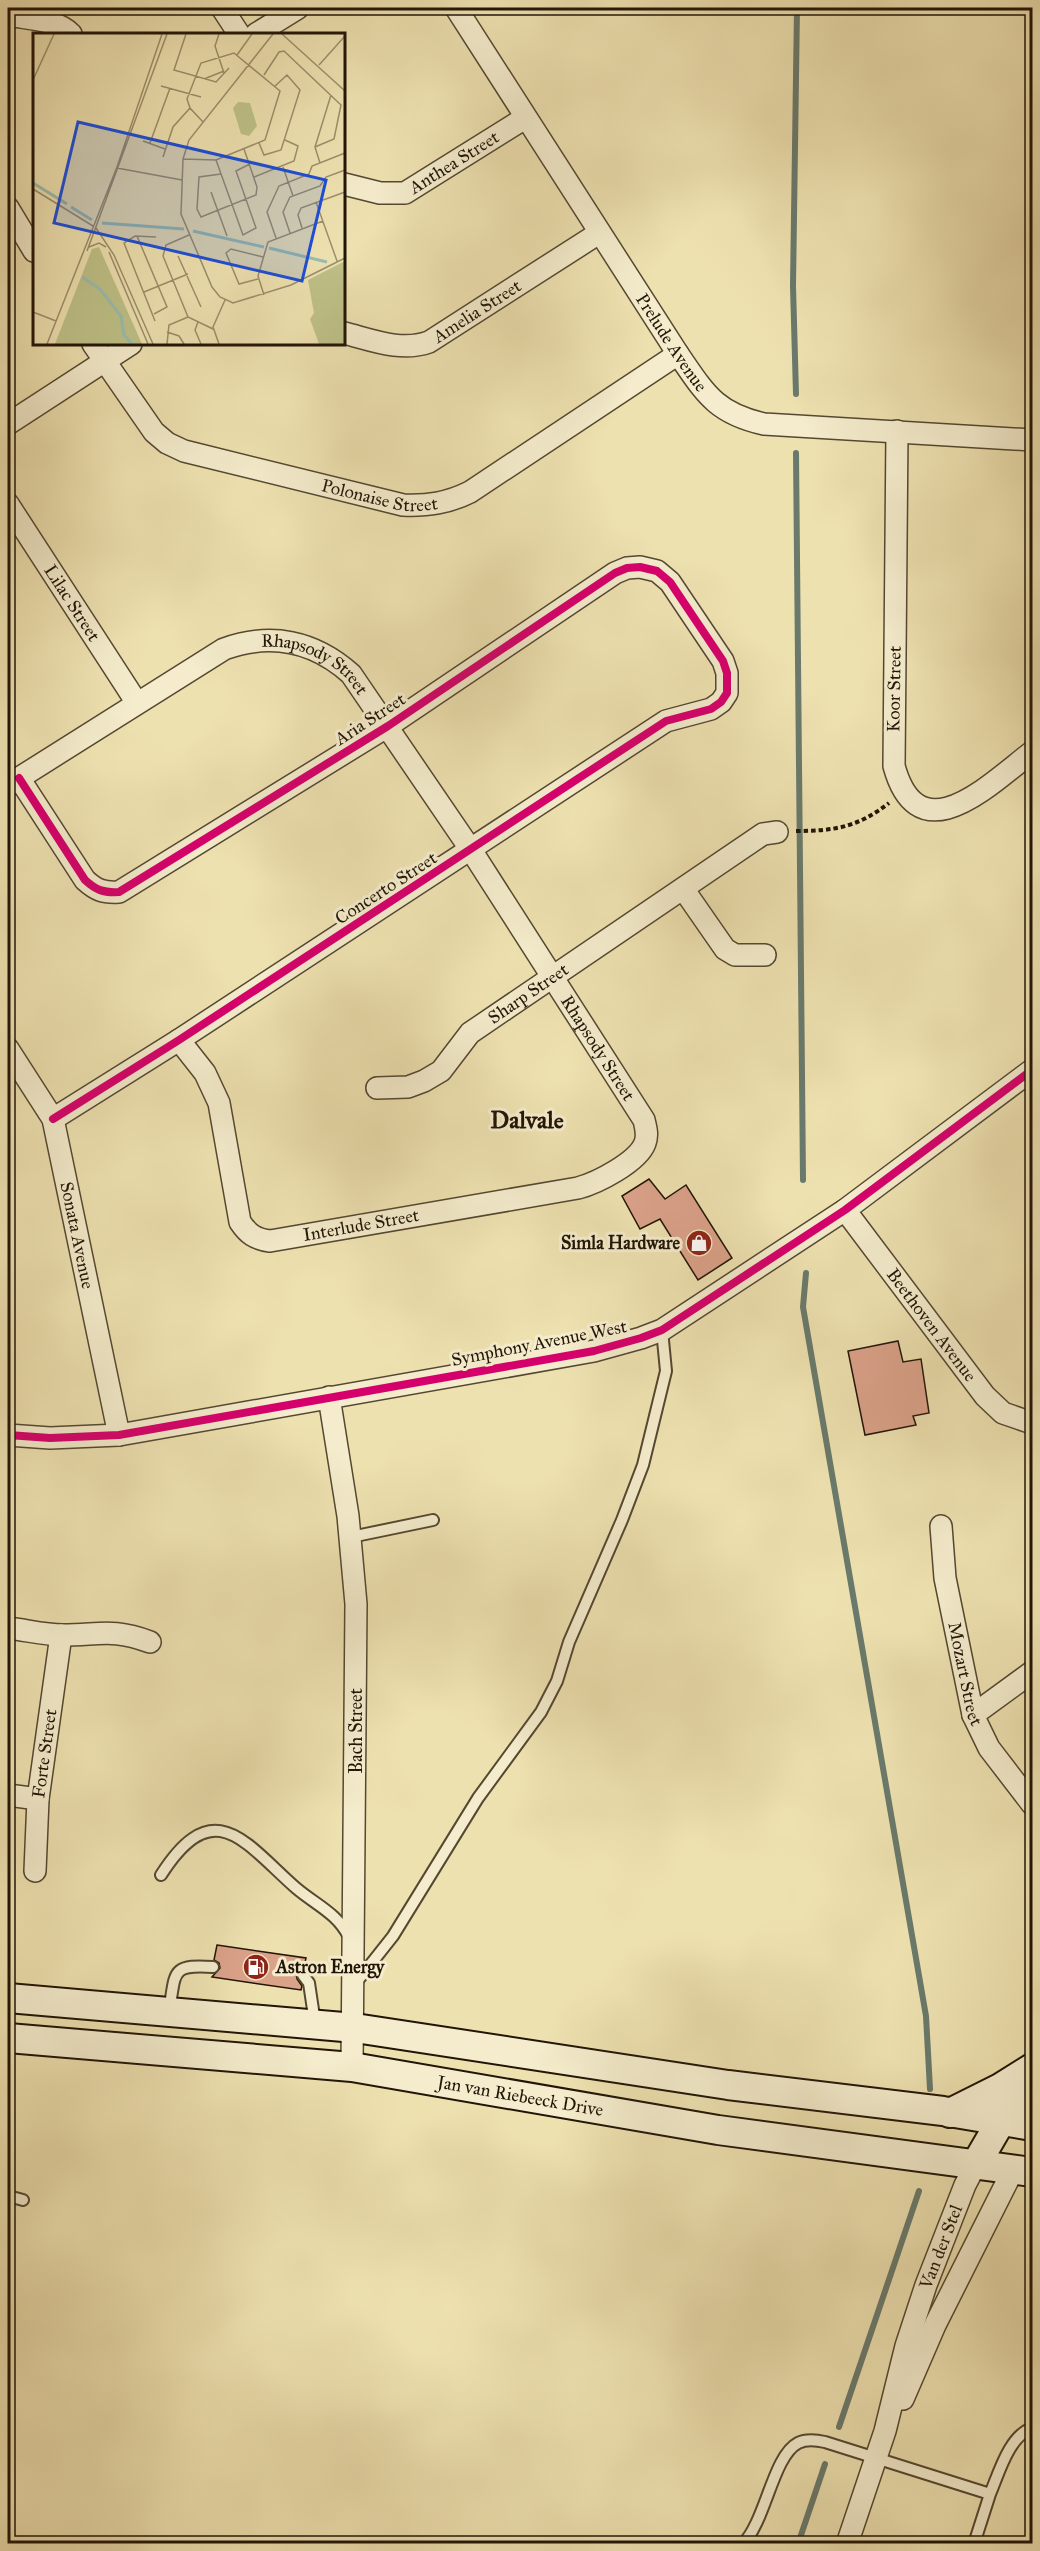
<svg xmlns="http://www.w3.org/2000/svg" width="1040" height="2551" font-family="'IM FELL Great Primer',serif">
<rect width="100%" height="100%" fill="#eee1b0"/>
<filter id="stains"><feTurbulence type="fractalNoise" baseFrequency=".00333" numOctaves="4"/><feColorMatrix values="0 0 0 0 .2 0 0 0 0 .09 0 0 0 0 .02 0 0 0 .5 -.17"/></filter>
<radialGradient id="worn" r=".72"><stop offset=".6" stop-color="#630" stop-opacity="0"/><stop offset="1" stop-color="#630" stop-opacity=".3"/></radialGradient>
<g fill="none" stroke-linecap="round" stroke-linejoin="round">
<path stroke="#697a6c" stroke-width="6" d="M 796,394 L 793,286 L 797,8
M 796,453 L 803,1180
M 806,1273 L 803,1307 L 926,2016 L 930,2089
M 839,2427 L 919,2191
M 798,2544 L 825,2464"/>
</g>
<path fill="#dba28a" stroke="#211507" stroke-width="1.5" d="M 649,1179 L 665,1199 L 686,1185 L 732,1258 L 698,1280 L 660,1219 L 640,1229 L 622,1196 Z
M 898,1341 L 903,1362 L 921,1359 L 929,1413 L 913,1416 L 916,1425 L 865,1435 L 848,1351 Z
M 217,1945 L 306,1958 L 304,1968 L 299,1969 L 296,1973 L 297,1979 L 302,1986 L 301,1990 L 212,1977 L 220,1968 L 219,1963 L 214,1960 Z"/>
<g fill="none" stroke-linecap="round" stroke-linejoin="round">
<g stroke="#544831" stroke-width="14">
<path id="lane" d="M 351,1537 L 433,1520
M 161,1875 C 214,1792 245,1843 296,1888 C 316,1905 337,1913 349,1937
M 303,1975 L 309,1983 L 315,2023
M 355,1984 L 393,1936 L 478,1798 L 541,1712 L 557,1681 L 569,1642 L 622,1520 L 643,1465 L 666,1371 L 662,1330
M 169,2011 C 176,1972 170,1964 213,1967
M 8,2196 L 23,2200
M 743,2544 C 766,2520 773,2456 798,2443 C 806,2439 816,2440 825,2442 L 990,2494 C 999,2473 1009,2436 1032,2428
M 974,2544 L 990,2494"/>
</g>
<g stroke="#544831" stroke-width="24">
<g id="street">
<path d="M 222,8 L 239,34"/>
<path id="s1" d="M 456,8 L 678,354 C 705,393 715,413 764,424 L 1032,440"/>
<path d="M 8,15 C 27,19 57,19 71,34"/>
<path d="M 256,34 L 298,8"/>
<path id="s2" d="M 344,184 L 380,193 L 405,193 L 525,118"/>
<path d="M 8,208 L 34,251"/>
<path id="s3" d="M 344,333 C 372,340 401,352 429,342 L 599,233"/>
<path id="s4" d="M 93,344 L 154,432 L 167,443 L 184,451 L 403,505 C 428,506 448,503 470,492 L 678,354"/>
<path d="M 8,424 L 131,344"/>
<path d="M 897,431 L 894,766 C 919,857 991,783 1032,752"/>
<path id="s5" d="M 8,504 L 137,703"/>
<path d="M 19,778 L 85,880 C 96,890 103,893 119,892 L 388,726 L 615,573 L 627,568 L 640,567 L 657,571 L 670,582 L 723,661 L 727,673 L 727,693 L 721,702 L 711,709 L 666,721 L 179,1040 L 53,1119"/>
<path id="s6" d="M 8,785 L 224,649 C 271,632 314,641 351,674 L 471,850 L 644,1120 C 646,1128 648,1135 645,1143 C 638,1162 597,1183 578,1188 L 270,1241 C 255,1239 248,1234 240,1222 L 219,1103 L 205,1073 L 179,1040"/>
<path d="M 684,890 L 725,949 L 735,955 L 765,955"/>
<path id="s7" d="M 8,1049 L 53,1119 L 119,1435"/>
<path id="s8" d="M 377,1088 L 408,1087 L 424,1081 L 441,1071 L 470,1033 L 763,834 L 777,832"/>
<path id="s9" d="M 845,1210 L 985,1396 L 1003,1413 L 1032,1423"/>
<path d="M 329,1397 L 348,1516 L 356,1604 L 352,2067"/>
<path d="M 8,1435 L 50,1438 L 119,1435 L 594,1351 L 641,1338 L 662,1330 L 845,1210 L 1032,1070"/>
<path id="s10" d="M 941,1526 L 945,1578 L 973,1715 L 989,1748 L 1032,1804"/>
<path d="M 8,1628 C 26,1630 45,1635 63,1635 C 100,1635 113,1628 150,1642"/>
<path d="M 973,1715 L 1032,1672"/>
<path d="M 8,1795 L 38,1799"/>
<path id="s11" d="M 35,1871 L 38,1799 L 61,1635"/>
<path d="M 903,2399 L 935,2325 L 1013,2170"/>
<path id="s12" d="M 847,2544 L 885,2431 L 906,2346 L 926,2285 L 965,2185 L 976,2164"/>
</g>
</g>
<g stroke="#211507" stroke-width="32">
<g id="secondary">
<path d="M 8,1998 L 355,2028 L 728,2085 L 943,2111 L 1032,2126"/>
<path id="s13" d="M 8,2038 L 352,2067 L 718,2130 L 1032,2172"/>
<path d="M 950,2113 L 1000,2088 L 1032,2068"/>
<path d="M 976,2164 L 1001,2121 L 1032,2077"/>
</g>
</g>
<path stroke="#211507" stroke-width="4" stroke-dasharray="4.5 3" stroke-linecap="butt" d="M 796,831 C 835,831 858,827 889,803"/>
<use href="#lane" stroke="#f4eccc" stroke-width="10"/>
<use href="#street" stroke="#f4eccc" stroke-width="21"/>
<use href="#secondary" stroke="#f4eccc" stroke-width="28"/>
<g stroke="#f4eccc" stroke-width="11">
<path id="cycleway" d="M 19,778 L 85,880 C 96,890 103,893 119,892 L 388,726 L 615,573 L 627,568 L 640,567 L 657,571 L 670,582 L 723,661 L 727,673 L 727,693 L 721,702 L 711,709 L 666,721 L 179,1040 L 53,1119
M 8,1435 L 50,1438 L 119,1435 L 594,1351 L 641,1338 L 662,1330 L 845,1210 L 1032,1070"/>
</g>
<use href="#cycleway" stroke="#d6006c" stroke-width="8"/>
</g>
<defs>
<g id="shop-disc" transform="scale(1.35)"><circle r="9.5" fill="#8f2418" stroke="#f4eccc"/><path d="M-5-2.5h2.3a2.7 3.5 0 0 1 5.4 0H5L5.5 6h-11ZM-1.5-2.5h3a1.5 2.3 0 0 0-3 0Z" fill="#fff"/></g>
<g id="fuel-disc" transform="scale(1.35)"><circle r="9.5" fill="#8f2418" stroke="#f4eccc"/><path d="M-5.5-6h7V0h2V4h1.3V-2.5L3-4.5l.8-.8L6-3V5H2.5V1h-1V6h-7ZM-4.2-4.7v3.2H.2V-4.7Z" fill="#fff"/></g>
</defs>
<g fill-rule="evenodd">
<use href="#shop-disc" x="699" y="1243"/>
<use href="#fuel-disc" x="256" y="1967"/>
</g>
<g text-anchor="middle" stroke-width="6" stroke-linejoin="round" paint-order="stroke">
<g font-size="18" fill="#211507" stroke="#f4eccc">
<text dy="6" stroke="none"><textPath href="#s2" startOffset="120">Anthea Street</textPath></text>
<text dy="6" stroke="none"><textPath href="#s3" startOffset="144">Amelia Street</textPath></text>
<text dy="6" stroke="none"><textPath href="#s1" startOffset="398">Prelude Avenue</textPath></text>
<text dy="6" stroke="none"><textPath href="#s4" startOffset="344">Polonaise Street</textPath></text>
<text dy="6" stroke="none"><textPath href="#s5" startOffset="118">Lilac Street</textPath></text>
<text dy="6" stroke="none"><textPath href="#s6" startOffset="354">Rhapsody Street</textPath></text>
<text transform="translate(894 689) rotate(-89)" y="6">Koor Street</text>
<text transform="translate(370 719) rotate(-33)" y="6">Aria Street</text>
<text transform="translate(386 888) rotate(-33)" y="6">Concerto Street</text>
<text dy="6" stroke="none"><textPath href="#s8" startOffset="186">Sharp Street</textPath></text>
<text dy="6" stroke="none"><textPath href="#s6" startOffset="840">Rhapsody Street</textPath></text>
<text transform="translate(361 1225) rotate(-10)" y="6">Interlude Street</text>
<text dy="6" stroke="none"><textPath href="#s7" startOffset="202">Sonata Avenue</textPath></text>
<text dy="6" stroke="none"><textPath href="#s9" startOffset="144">Beethoven Avenue</textPath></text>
<text transform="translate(539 1343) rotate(-11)" y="6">Symphony Avenue West</text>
<text dy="6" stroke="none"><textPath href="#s10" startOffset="150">Mozart Street</textPath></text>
<text transform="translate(356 1731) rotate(-90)" y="6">Bach Street</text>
<text dy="6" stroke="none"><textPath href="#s11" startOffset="118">Forte Street</textPath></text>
<text dy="6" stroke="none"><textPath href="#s13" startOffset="516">Jan van Riebeeck Drive</textPath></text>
<text dy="6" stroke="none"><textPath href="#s12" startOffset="312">Van der Stel</textPath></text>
</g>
<g font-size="18" font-weight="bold" fill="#211507" stroke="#f4eccc" text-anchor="end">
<text x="680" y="1249">Simla Hardware</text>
<text x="276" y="1973" text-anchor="start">Astron Energy</text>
</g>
<g font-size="24" font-weight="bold" fill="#211507" stroke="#f4eccc">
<text x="527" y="1128">Dalvale</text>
</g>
</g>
<g transform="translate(33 33)">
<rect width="312" height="312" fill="#eee1b0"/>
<path d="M 205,69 L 217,70 L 224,93 L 216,103 L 208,101 L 200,75 ZM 66,214 L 109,311 L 22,311 L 59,216 ZM 312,228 L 312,311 L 286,311 L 277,286 L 281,280 L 275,247 Z" fill="#bec188"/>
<path fill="none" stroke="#99bdaf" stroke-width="3" d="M 0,150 L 34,171M 38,174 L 59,187M 69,190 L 151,196M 160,198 L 231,214M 236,215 L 294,229M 49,244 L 67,256 L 88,283 L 91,302 L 99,311"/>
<path fill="none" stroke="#9c8f6c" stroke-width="1.5" d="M 153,1 L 141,37 L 183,49 L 196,35M 186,1 L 182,13 L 191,40M 240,1 L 156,107 L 150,126 L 148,181 L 179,254 L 187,264 L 200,270 L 258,252 L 312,225M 249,1 L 312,58M 204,22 L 219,1M 286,32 L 312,3M 231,42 L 246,19 L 251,18 L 308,72 L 301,106 L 282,114M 171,46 L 191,38M 0,47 L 21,1M 128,53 L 168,64M 110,108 L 132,116M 117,110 L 137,55M 226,110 L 231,122 L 248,117 L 267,57 L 254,42 L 242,53M 130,124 L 140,94 L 157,75M 150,126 L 183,127 L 232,107 L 247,58 L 201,20 L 168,30 L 154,66 L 157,75 L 170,89M 183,127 L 210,202 L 223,195 L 203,138 L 217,131M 287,130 L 282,114 L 298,62M 250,134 L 260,163M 84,135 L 149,147M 188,141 L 166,144 L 164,176 L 168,184 L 223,162 L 224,154 L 211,116M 221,144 L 261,128 L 265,113 L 252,107M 0,156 L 60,193M 178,159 L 194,203M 283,169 L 304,228M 63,195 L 81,222 L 120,311M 269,195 L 265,182 L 268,175 L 312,159M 257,200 L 250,179 L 257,164 L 287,153 L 293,144 L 312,137M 156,202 L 133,212 L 130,223 L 155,284 L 180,296M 104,203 L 134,274 L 121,281M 243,205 L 234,179 L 246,153 L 276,141 L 279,133 L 312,120M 56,214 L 66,210 L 73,214M 54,218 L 134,1M 76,219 L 115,311M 145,223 L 168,274M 225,246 L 206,251 L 193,220 L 198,216 L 230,224M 111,259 L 155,241M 231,262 L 225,243 L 235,209 L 290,188M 0,279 L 23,288M 122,288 L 91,210 L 102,203 L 123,204M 165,289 L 162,297 L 168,311M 134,299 L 146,303 L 151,311M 14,311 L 84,134 L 129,1M 134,311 L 136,292 L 155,284M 186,311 L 180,294 L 192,267"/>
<path fill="#1d4ed8" fill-opacity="0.15" stroke="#1d4ed8" stroke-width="3" d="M 45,89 L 293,147 L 269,248 L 21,190 Z"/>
<rect width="312" height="312" fill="none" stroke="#211507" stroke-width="3"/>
</g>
<rect width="1040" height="2551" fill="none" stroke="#eee1b0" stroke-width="30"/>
<rect x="9" y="9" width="1022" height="2533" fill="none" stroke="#211507" stroke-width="3"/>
<rect x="15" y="15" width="1010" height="2521" fill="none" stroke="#211507" stroke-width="1.5"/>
<rect width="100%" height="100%" filter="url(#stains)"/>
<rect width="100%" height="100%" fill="url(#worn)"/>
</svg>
